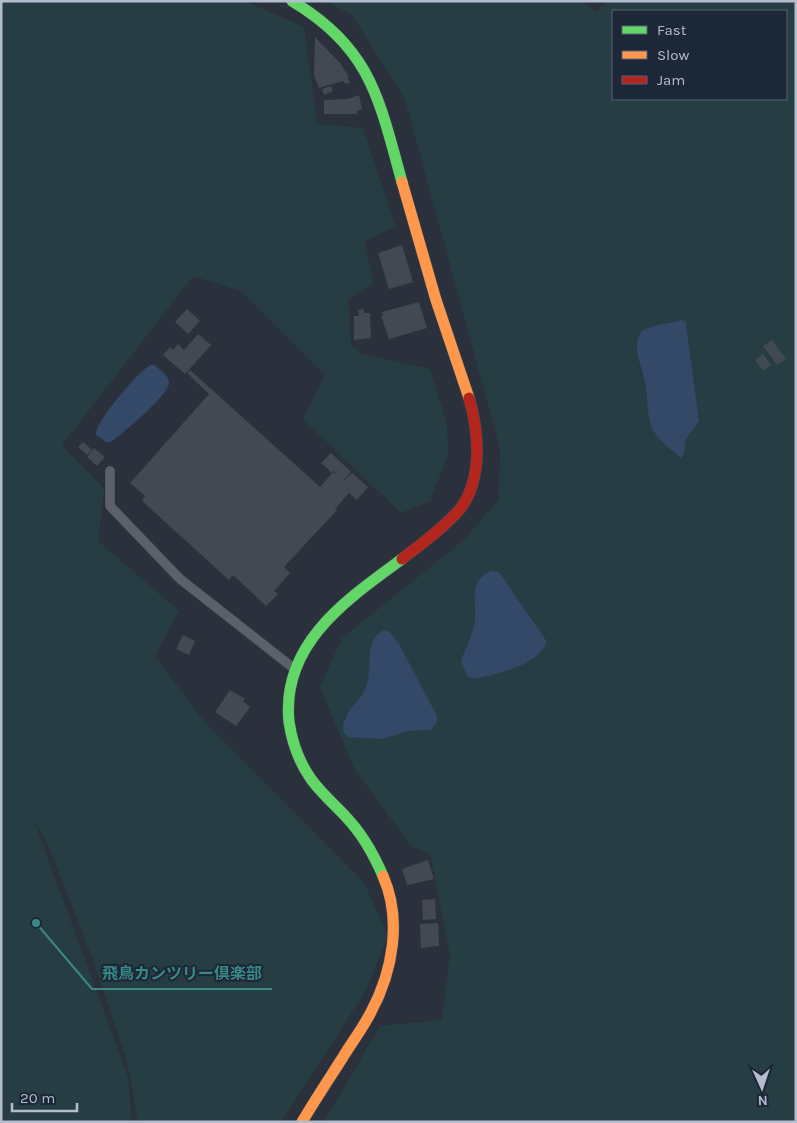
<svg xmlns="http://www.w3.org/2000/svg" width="797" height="1123" font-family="Karla,'Noto Sans JP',sans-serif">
<rect width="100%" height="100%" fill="#2a313c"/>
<path fill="#263e43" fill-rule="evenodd" d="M 1,1 L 245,1 L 304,27 L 317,124 L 363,128 L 395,226 L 364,242 L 374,283 L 348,299 L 351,345 L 362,354 L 430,369 L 447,424 L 448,455 L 430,501 L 401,513 L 303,419 L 325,375 L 241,291 L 193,276 L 62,445 L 104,489 L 98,541 L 179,611 L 155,656 L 203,720 L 364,883 L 388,936 L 365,992 L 281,1122 L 138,1122 L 127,1061 L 92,957 L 48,844 L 34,821 L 128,1077 L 132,1122 L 1,1122 Z
M 326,1 L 583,1 L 596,12 L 607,1 L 796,1 L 796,1122 L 324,1122 L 380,1026 L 442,1020 L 450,954 L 430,853 L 411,846 L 354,768 L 320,687 L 342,638 L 465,539 L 499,499 L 500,448 L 405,99 L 352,15 ZM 613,11 L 786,11 L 786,99 L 613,99 ZM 681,320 L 691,365 L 699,421 L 686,439 L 684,454 C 650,438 650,423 646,389 C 645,379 639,369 639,359 C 639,349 643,338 645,328 L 670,324 ZM 475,597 L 544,648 L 522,664 L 475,679 L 468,677 L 463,653 L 473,634 L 475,622 ZM 370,651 L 431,730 L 407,731 L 343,720 C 348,711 356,703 362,694 C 371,682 370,665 370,651 Z"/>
<path fill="#344968" d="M 681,320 L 685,321 L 686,324 L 699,421 L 686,439 L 684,454 L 681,458 C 672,450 659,441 653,430 C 647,418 648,402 646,389 C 645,372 630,348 641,332 C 644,326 673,323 681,320 Z
M 151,365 L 154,365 C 159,369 168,375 169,382 C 171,393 121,435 111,442 L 106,442 L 96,435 C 95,422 139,370 151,365 Z
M 492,571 L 499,572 L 547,642 C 535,667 499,673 475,679 L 468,677 L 461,662 C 464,649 472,638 474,625 C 479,605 465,581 492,571 Z
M 384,630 L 390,632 L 399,644 L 437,716 L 437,722 L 431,730 L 407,731 L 383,739 L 348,737 L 343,731 C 343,707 364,702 368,680 C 372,662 364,640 384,630 Z"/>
<path fill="#434952" d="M 315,37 L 340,63 L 349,77 L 347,77 L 350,82 L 346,84 L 343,81 L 319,88 L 314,75 Z
M 331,86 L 333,91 L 324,95 L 322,89 Z
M 359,95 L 362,109 L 357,111 L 357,114 L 324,114 L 324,100 L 348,99 Z
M 402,245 L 413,282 L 389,289 L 378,253 Z
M 419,302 L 427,328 L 389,339 L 381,316 L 383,316 L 382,312 Z
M 187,309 L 200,321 L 188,334 L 175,322 Z
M 364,309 L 364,313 L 370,313 L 371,338 L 354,340 L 354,316 L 359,316 L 358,310 Z
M 198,334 L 211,345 L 185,374 L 163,355 L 170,347 L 173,350 L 178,344 L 184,350 Z
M 772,340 L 786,359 L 777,365 L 763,346 Z
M 763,354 L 771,365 L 763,371 L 755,360 Z
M 190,370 L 320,487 L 333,472 L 338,475 L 333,471 L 332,473 L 321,463 L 331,453 L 351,472 L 342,482 L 352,473 L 368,487 L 357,500 L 349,493 L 335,509 L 337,510 L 284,567 L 290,573 L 274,591 L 278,594 L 266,606 L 233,575 L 229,580 L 142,501 L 145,496 L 130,483 L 209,394 L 187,373 Z
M 83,442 L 92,450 L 87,455 L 78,447 Z
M 94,448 L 105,457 L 97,466 L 87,457 Z
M 183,635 L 195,641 L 189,655 L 176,649 Z
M 230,690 L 245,699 L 243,701 L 250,707 L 236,726 L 215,712 Z
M 428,860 L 434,879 L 407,885 L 402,869 Z
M 435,899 L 436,919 L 423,920 L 422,900 Z
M 438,923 L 439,946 L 421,948 L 420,924 Z"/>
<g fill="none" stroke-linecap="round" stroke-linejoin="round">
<g stroke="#474c54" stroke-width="10">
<path id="lane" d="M 110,471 L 110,506 L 180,579 L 292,667"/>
</g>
<g stroke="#474c54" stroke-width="12">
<path id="fast" d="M 292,1 C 371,48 379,99 402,182
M 383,876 C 374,855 362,834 347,818 C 335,805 321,793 311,779 C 299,762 292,742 289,722 C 281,644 346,600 402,559"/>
</g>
<g stroke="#474c54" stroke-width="12">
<path id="slow" d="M 402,182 L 436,300 L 469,398
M 302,1122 C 315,1100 329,1079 343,1057 C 352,1042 363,1028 371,1012 C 393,971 402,919 383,876"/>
</g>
<g stroke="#474c54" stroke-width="12">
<path id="jam" d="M 402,559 C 421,544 444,528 460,509 C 483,479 479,432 469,398"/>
</g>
<use href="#lane" stroke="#5c6069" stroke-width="9"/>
<use href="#fast" stroke="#63d668" stroke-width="11"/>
<use href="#slow" stroke="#ff974d" stroke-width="11"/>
<use href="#jam" stroke="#b3261e" stroke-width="11"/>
</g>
<path fill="none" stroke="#388886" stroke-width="2" d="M36 923L92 989H272"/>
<circle fill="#388886" stroke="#1c2738" stroke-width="2" cx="36" cy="923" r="5"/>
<g font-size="16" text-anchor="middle" font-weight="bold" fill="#388886" stroke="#1c2738" stroke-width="4" stroke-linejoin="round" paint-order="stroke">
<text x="182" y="979">飛鳥カンツリー倶楽部</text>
</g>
<rect width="797" height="1123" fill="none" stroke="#b4bdcd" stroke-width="5"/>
<rect x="612" y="10" width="175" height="90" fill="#1c2738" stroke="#596374"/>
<rect x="622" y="26" width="25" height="8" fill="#63d668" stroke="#596374"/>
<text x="657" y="35" font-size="15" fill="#b4bdcd">Fast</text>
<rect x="622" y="51" width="25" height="8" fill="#ff974d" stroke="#596374"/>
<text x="657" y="60" font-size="15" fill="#b4bdcd">Slow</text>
<rect x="622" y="76" width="25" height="8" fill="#b3261e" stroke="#596374"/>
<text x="657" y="85" font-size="15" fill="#b4bdcd">Jam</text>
<g transform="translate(762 1088) rotate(177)" stroke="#1c2738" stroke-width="4" paint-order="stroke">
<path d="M0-4L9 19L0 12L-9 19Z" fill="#b4bdcd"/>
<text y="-8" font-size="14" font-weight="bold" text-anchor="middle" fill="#b4bdcd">N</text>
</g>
<path d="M12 1103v8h65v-8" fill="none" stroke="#b4bdcd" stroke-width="2.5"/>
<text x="20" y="1103" font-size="15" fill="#b4bdcd" stroke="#1c2738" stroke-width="4" paint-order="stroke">20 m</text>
</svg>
